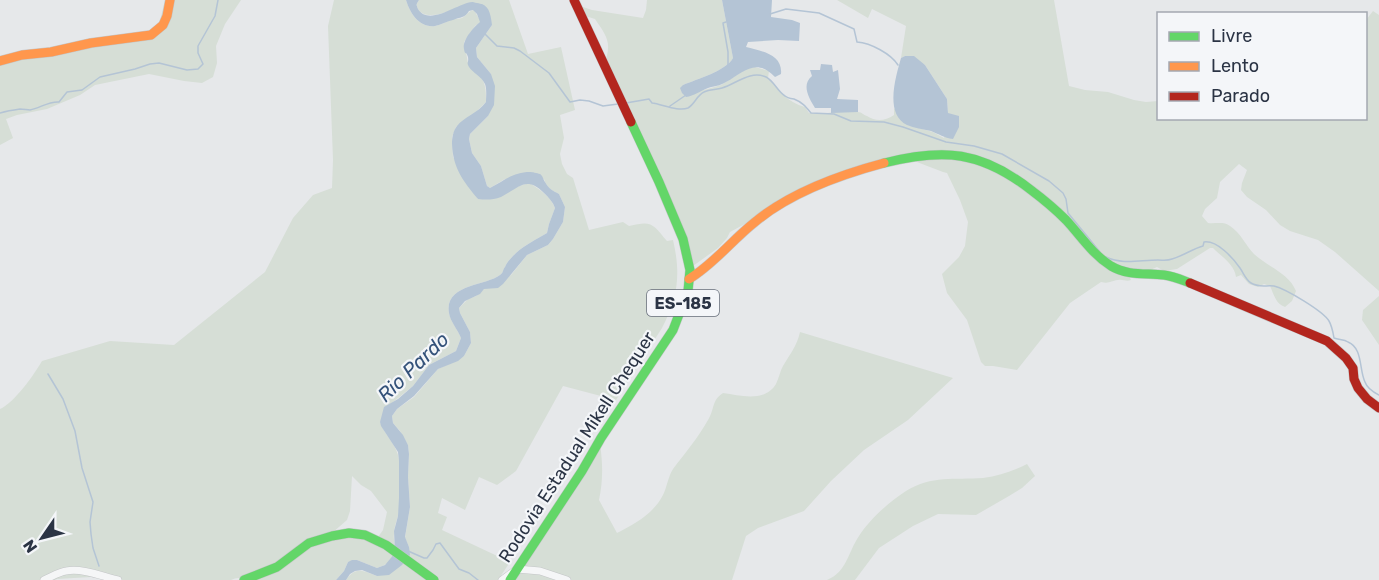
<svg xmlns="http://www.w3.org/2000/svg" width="1379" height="580" font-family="Rubik,sans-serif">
<rect width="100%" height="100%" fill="#e6e8ea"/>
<path fill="#d6ded6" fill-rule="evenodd" d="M 165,0 L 241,0 L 225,24 L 216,46 L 217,63 L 213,77 L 202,83 L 184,81 L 149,74 L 95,85 L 80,95 L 47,109 L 17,115 L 6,119 L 13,138 L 0,145 L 0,58 L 147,36 L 159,25 Z
M 334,0 L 406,0 C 410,13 419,28 435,26 C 441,25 447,21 453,19 C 456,19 459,19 462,18 C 467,15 468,11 474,10 L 481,22 L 475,26 L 464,42 C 466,48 467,62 469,66 C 471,69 473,70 476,72 C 486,80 486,90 486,102 L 475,113 L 456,127 L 452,137 L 453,157 L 478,199 L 529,183 C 540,189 551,197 555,208 L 549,224 L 547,233 C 537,239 525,245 516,253 C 512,257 507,262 505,267 C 502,272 504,272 500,275 C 486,286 444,284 449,313 C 450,320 458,330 461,338 L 456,351 L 429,365 L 413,386 L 392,403 L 380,422 C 384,434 395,443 398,455 C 401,467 401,504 398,516 C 396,522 394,528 394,534 C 393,540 396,547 395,553 C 393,561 384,566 377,568 L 357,560 L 348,562 L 344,571 L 336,580 L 244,580 C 240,577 236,578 231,580 L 116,580 L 91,577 L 57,579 L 55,580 L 0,580 L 0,409 C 14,403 34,375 42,361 L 110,341 L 174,345 L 265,272 L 293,218 L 313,195 L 332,188 L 333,160 L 328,26 ZM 352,476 L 361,485 L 371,491 L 387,512 L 383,530 L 376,540 L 332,533 L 347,520 L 350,511 Z
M 419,0 L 509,0 L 528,54 L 561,47 L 575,110 L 560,115 L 564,138 L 560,154 L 562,164 L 567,174 L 573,178 L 589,230 L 623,222 L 629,226 C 652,220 653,224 667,241 L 673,240 C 681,274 678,297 662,328 L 616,400 L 563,386 L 516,471 L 497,485 L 479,477 L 465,510 L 442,498 L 438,513 L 447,517 L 442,530 L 510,562 L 498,580 L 346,580 C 356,566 363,571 377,576 L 409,547 L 405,538 L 410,507 L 408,477 L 409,454 L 408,445 L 400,431 L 393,423 L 392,416 L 397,409 L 414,397 L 438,369 L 464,356 L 471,343 L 470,332 L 460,313 L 459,308 L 468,299 L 476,296 L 484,289 L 511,275 L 527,255 L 548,245 L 553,239 L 563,222 L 565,207 L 559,194 C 552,191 546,187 544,179 L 505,179 L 490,188 L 487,186 L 481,166 L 472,153 L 469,139 L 470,134 L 488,116 L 491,74 L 477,57 L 476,48 L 492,25 L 472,2 C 459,7 427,24 418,9 C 416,4 416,5 419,0 Z
M 647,0 L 722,0 L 733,58 C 726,71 697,79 683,85 L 704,90 L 721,85 L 748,68 L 755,67 L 769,71 L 768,78 C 780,92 787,102 805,107 L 809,113 C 826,116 843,108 858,112 C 862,112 863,115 867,116 C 876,122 885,121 894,115 L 894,108 L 902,121 L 908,125 L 933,132 L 944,138 L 948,113 L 947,99 L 925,65 L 905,56 L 901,58 L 906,26 L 872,9 L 868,18 L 837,0 L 1054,0 L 1069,86 L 1085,90 L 1108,92 L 1134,100 L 1146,102 L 1158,101 L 1158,118 L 1366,118 L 1366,20 L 1373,11 L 1379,15 L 1379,291 L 1335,252 L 1318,240 L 1290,231 L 1280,225 L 1266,210 L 1247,197 L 1241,190 L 1242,183 L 1247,170 L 1239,164 L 1220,182 L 1217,198 L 1205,209 L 1202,216 L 1208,223 C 1215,224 1224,221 1230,226 C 1241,233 1246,246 1254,254 C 1268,267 1289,273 1296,291 L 1292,301 L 1285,307 C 1276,304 1274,295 1270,286 L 1264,284 L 1258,287 L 1249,284 L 1241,275 L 1236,277 C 1235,265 1221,256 1213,248 L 1210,248 L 1177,269 L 1164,271 L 1157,267 L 1148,271 L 1129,276 L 1131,280 C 1126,282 1123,279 1118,280 C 1110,281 1110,284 1101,282 L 1070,303 L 1017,370 L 993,366 L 985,366 L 981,362 L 967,320 L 947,293 L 942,274 L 959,257 L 965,246 L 968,222 L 960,200 L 947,173 L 943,172 L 909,159 L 784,197 L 743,225 L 730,232 L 727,238 L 718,248 L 693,266 L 685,251 L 604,65 C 612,43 608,38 595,19 L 582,15 L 580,6 L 592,10 L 643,18 L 646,10 Z
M 1379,296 L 1379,345 L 1362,320 L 1363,310 Z
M 800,332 L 953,378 L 908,420 L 864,450 L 831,481 L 804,511 L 758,528 L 746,536 L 732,580 L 510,580 L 600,444 C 603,464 603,481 599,500 L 617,533 C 635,524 654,513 663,495 C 667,487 668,477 673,469 C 685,453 698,438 708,420 C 715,409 711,401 723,393 C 742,396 765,402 776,384 C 779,378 780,371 783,366 C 790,354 797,346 800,332 Z
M 1027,464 L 1035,476 L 1022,488 L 1009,496 L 976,515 L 938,514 L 913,526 L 879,548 L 855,580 L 827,580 C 847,572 848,552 859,536 C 869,520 890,501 906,491 C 932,475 954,480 983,478 C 999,476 1013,471 1027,464 Z"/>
<path fill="#b4c4d5" d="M 406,0 L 419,0 C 416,5 416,4 418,9 C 429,27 458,3 472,2 C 473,2 481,4 482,4 C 490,7 491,17 492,25 L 476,48 L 477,57 L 491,74 L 495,86 L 494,105 L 488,116 L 470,134 L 469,139 L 472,153 L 481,166 L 487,186 L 490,188 C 504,181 513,172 530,172 C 532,172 537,173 540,174 C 543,176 543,179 545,182 C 548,188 553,191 559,194 L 565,207 L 563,222 L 553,239 L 548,245 L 527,255 L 503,284 L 498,288 L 484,289 L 480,294 L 465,301 L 459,308 L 460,313 L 470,332 L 471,343 L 464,356 L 458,361 L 438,369 L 414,396 L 397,409 L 392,416 L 393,423 L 403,435 L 408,445 L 409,454 L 408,477 L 410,507 L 405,537 L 409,547 L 410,555 L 402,565 L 389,575 L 377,576 L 362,570 L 355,571 L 350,574 L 346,580 L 336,580 L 344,571 L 348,562 L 352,560 L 357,560 L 377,568 L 385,565 L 395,553 L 394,531 L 398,516 L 399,498 L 399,461 L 398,452 L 381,426 L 380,422 L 384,407 L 398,399 L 413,386 L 429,365 L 456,351 L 461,338 C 458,330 450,321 449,313 C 444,284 486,286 500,275 C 504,272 502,271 505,267 C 507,262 512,257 516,253 C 525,245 537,239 547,233 L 549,224 L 555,208 C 553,202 549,198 544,193 C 526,175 519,188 501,197 C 493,200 486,200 478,199 C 463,181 453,168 452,144 C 452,138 453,131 457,126 C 464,117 478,113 486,102 C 486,97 487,89 485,84 C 481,76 473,73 469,67 C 466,61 469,64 468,57 C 466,50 465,56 464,49 C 462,40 474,27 480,22 L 477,14 L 473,10 L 469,11 C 465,18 460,17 453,20 C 447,21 441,25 435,26 C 419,28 410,13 406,0 Z
M 722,0 L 772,0 L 771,17 L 792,20 L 800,23 L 799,41 L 778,40 L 748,42 L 746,47 C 761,51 783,54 781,74 L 775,77 C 756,57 744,72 726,82 C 720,86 714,86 708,88 C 700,91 694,96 686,97 L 682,93 L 680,88 L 683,85 C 697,79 726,71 733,58 Z
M 905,56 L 914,56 L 925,65 L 947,99 L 948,113 L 959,116 L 959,127 L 953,139 C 944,138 939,134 931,131 C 923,129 914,128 907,125 C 884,114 896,76 901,58 Z
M 821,64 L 832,65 L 833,72 L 838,70 L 840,89 L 837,99 L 858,100 L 858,112 L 831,113 L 831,108 L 815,108 C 809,98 801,85 812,76 L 810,70 L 820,70 Z"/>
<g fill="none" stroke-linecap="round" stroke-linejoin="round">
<path stroke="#b4c4d5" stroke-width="1.5" d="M 770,14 L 786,9 L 819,13 L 854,29 L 857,42 C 871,43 891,54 898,65
M 726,22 L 723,23 L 728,52 L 728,66
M 485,34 L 497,46 L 514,48 L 520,51 L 549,73 L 570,102 L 580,100 L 589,101 L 603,106 L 618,104
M 626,103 L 649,99 L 652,103 C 662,104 678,112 688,108 C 695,104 697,95 704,92 C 710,89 716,90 722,88 C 736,84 750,70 766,77 C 774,81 777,91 785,96 C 789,99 789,98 794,99 C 802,102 806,107 811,113 L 834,114 L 851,121 L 884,122 L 903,127 L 946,142 L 974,146 L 1002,154 L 1049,181 L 1063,193 L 1066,199 L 1068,213 L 1100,252
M 670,106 L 686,95
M 0,113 C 7,111 13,110 20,109 C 24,109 27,110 30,110 C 40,108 49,101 59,102 L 67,92 L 82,90 L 100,77 L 135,69 L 150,64 L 159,63 L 187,70 L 198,69 L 203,64 L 198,53 L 198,46 L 215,16 L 218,0
M 1106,257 C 1123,265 1140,260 1158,260 C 1163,260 1167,261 1172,259 C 1183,256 1192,249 1203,246 L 1204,242 C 1217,240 1233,258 1240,268 C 1244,274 1246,280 1251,283 C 1259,288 1266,285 1274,286 C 1286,289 1323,311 1329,321 C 1332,326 1333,332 1334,338 C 1339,340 1344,339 1348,342 C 1363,348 1359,370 1365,382 C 1367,388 1373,392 1379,395
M 48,374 L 63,399 L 75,431 L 82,468 L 93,502 L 90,522 L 91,534 L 93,548 L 99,566
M 408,551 L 424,558 L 427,558 L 433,550 L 436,544 L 440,543 L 459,569 L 469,573 L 478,580"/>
<g stroke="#c4c6c8" stroke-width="8">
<path id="street" d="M 44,580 C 51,577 59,572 66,571 C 83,568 101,576 118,580
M 502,580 L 517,569 L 540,571 L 567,580"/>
</g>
<g stroke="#c4c6c8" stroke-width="10">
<path id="fast" d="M 884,163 C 944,148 981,151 1031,190 C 1043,199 1055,209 1066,220 C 1080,235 1092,254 1111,266 C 1128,276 1145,273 1164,275 C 1173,276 1182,280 1190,283
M 244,580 L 277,567 L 309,543 L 332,536 L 349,533 L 365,535 L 386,545 L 434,580
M 510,580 L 582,471 L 601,438 L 673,330 L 688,291 L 690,270 L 683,239 L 659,182 L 631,122"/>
</g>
<g stroke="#c4c6c8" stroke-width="10">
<path id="slow" d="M 0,61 L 22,55 L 51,52 L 91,43 L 151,35 L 163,25 L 167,16 L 170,0
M 689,279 C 714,264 732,240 755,222 C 791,192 839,175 884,163"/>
</g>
<g stroke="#c4c6c8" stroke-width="10">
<path id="jam" d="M 574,0 L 631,122
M 1190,283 L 1327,341 L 1346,358 L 1353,368 L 1354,379 L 1358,388 L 1367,399 L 1379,408"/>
</g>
<use href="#street" stroke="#f5f6f7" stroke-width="7"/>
<use href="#fast" stroke="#63d668" stroke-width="9"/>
<use href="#slow" stroke="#ff974d" stroke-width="9"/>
<use href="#jam" stroke="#b3261e" stroke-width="9"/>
</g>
<g text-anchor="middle" stroke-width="4.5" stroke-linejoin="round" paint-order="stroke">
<rect fill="#f4f6f9" stroke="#676e7b" stroke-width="1.5" x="647" y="290" width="72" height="26" rx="4.5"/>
<g font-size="16" font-weight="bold" fill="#2b3445">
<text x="683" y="309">ES-185</text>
</g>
<g font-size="18" fill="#2b3445" stroke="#f4f6f9">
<text transform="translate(577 447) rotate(-57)" y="6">Rodovia Estadual Mikell Chequer</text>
</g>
<g font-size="20" font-style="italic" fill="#34527a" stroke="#f4f6f9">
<text transform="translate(413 367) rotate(-44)" y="7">Rio Pardo</text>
</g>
</g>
<rect x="1157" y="12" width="210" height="108" fill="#f4f6f9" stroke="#a4a8b1" stroke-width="1.5"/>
<rect x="1169" y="32" width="30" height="9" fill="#63d668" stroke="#a4a8b1" stroke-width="1.5"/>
<text x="1211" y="42" font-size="18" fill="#2b3445">Livre</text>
<rect x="1169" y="62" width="30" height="9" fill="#ff974d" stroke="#a4a8b1" stroke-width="1.5"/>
<text x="1211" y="72" font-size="18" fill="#2b3445">Lento</text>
<rect x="1169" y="92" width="30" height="9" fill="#b3261e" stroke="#a4a8b1" stroke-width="1.5"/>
<text x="1211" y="102" font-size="18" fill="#2b3445">Parado</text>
<g transform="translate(42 538) rotate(235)" stroke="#f4f6f9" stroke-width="4.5" paint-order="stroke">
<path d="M0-4.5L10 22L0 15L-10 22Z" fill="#2b3445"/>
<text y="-9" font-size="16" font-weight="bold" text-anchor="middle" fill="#2b3445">N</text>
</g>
</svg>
